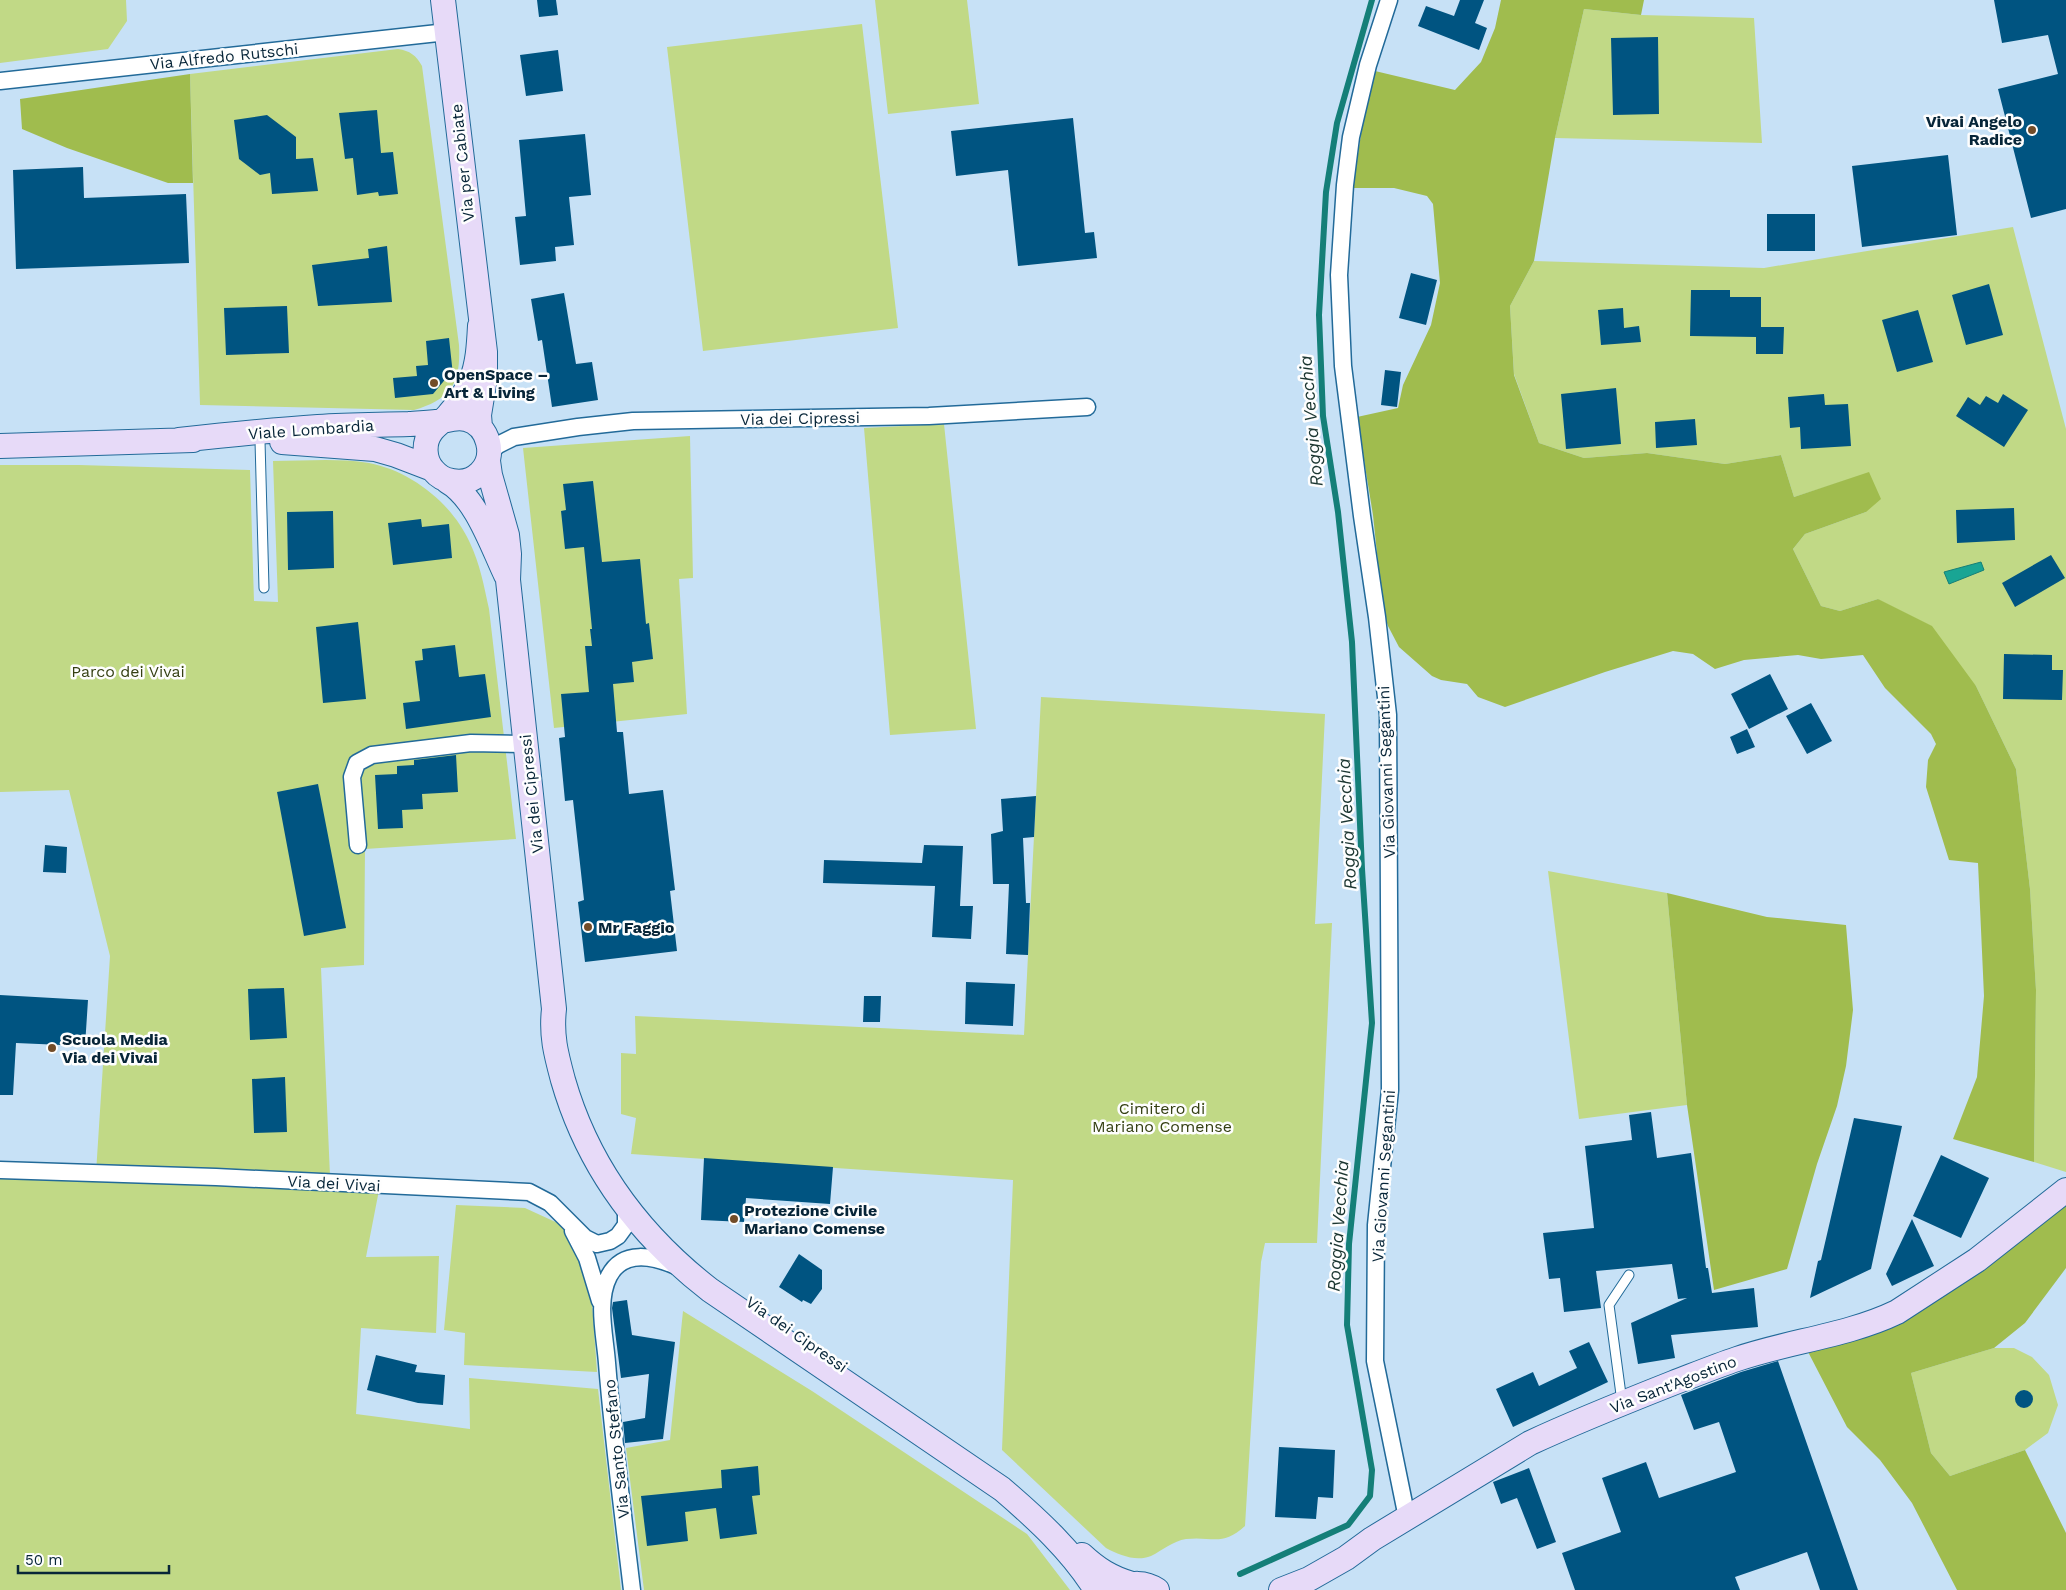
<svg xmlns="http://www.w3.org/2000/svg" width="2066" height="1590" font-family="'Work Sans',sans-serif">
<rect width="100%" height="100%" fill="#c7e1f6"/>
<path fill="#c1d986" d="M 0,0 L 126,0 L 127,21 L 108,49 L 0,63 Z
M 875,0 L 967,0 L 979,104 L 888,114 Z
M 1584,9 L 1641,15 L 1754,18 L 1762,143 L 1555,138 Z
M 862,24 L 898,328 L 703,351 L 667,47 Z
M 398,49 C 410,51 416,55 422,66 L 459,345 C 461,383 451,399 414,410 L 200,405 L 190,74 Z
M 2013,227 L 2066,429 L 2066,1172 L 2034,1162 L 2036,990 L 2030,889 L 2016,769 L 1976,686 L 1878,599 L 1840,611 L 1821,606 L 1793,549 L 1805,534 L 1866,512 L 1869,473 L 1794,497 L 1781,455 L 1725,464 L 1647,453 L 1584,458 L 1539,443 L 1514,374 L 1510,306 L 1534,261 L 1764,268 Z
M 944,424 L 976,729 L 890,735 L 864,428 Z
M 690,436 L 693,578 L 679,579 L 687,714 L 554,728 L 523,448 Z
M 273,461 C 305,461 338,458 369,463 C 411,471 452,503 470,543 C 480,564 484,586 489,609 L 516,839 L 365,849 L 364,965 L 321,968 L 330,1176 L 380,1185 L 366,1257 L 439,1256 L 436,1333 L 361,1328 L 356,1414 L 470,1429 L 469,1378 L 598,1389 L 621,1590 L 0,1590 L 0,1169 L 96,1173 L 110,956 L 69,790 L 0,792 L 0,465 L 79,465 L 250,470 L 254,601 L 278,602 Z
M 1041,697 L 1325,714 L 1315,924 L 1332,923 L 1317,1243 L 1265,1243 L 1261,1262 L 1245,1526 C 1222,1547 1213,1536 1186,1539 C 1173,1541 1163,1550 1151,1556 C 1136,1562 1119,1555 1106,1548 L 1002,1450 L 1013,1180 L 631,1154 L 636,1118 L 621,1114 L 621,1053 L 636,1054 L 635,1016 L 1024,1035 Z
M 1548,871 L 1667,893 L 1687,1105 L 1579,1119 Z
M 456,1205 L 525,1208 L 562,1225 L 591,1288 L 597,1372 L 464,1365 L 465,1333 L 444,1330 Z
M 683,1311 L 812,1391 L 1027,1534 L 1070,1590 L 644,1590 L 626,1448 L 670,1440 Z
M 1994,1348 L 2014,1348 L 2032,1357 L 2049,1375 L 2058,1405 L 2048,1433 L 2025,1450 L 1950,1476 L 1931,1453 L 1911,1373 Z"/>
<path fill="#a0bc4e" d="M 1501,0 L 1644,0 L 1641,15 L 1584,9 L 1555,138 L 1534,261 L 1510,306 L 1514,375 L 1539,443 L 1584,458 L 1647,453 L 1725,464 L 1781,455 L 1794,497 L 1869,472 L 1881,499 L 1866,512 L 1805,534 L 1793,549 L 1821,606 L 1840,611 L 1878,599 L 1932,626 L 1976,686 L 2016,769 L 2030,889 L 2036,990 L 2034,1162 L 1953,1139 L 1977,1077 L 1984,996 L 1978,863 L 1949,860 L 1926,787 L 1928,760 L 1936,744 L 1931,734 L 1885,688 L 1863,655 L 1821,659 L 1798,655 L 1744,660 L 1715,669 L 1693,654 L 1673,651 L 1605,672 L 1505,707 L 1478,697 L 1467,684 L 1441,680 L 1432,676 L 1399,647 L 1388,626 L 1383,611 L 1373,515 L 1357,417 L 1398,408 L 1403,385 L 1431,325 L 1440,283 L 1433,204 L 1427,196 L 1394,188 L 1353,188 L 1361,134 L 1375,71 L 1455,90 L 1481,62 L 1495,28 Z
M 190,74 L 193,183 L 168,183 L 67,148 L 22,129 L 20,99 Z
M 1667,893 L 1767,917 L 1846,925 L 1853,1010 L 1846,1066 L 1837,1106 L 1817,1164 L 1787,1269 L 1714,1290 L 1687,1105 Z
M 2066,1201 L 2066,1268 L 2025,1323 L 1994,1348 L 1911,1373 L 1931,1453 L 1950,1476 L 2025,1450 L 2066,1533 L 2066,1590 L 1957,1590 L 1912,1503 L 1880,1460 L 1847,1427 L 1806,1348 L 1862,1333 Z"/>
<path fill="#19a594" stroke="#147f78" d="M 1981,562 L 1984,570 L 1949,584 L 1944,572 Z"/>
<g fill="none" stroke-linecap="round" stroke-linejoin="round">
<path stroke="#147f78" stroke-width="6" d="M 1240,1574 L 1348,1525 L 1370,1496 L 1372,1470 L 1347,1325 L 1349,1244 L 1372,1023 L 1362,869 L 1352,642 L 1338,512 L 1323,416 L 1319,315 L 1326,192 L 1337,123 L 1372,0"/>
</g>
<path fill="#005481" d="M 537,0 L 556,0 L 558,15 L 539,17 Z
M 1460,0 L 1484,0 L 1475,23 L 1487,28 L 1479,50 L 1418,26 L 1426,6 L 1454,16 Z
M 1994,0 L 2066,0 L 2066,209 L 2031,218 L 1998,89 L 2058,74 L 2048,35 L 2002,43 Z
M 1658,37 L 1659,114 L 1613,115 L 1611,38 Z
M 558,50 L 563,91 L 526,96 L 520,55 Z
M 377,110 L 381,153 L 393,152 L 398,194 L 379,196 L 378,192 L 357,195 L 353,158 L 345,159 L 339,113 Z
M 267,115 L 296,137 L 296,159 L 313,158 L 318,191 L 272,194 L 270,173 L 260,175 L 239,159 L 234,120 Z
M 1073,118 L 1085,233 L 1094,232 L 1097,258 L 1018,266 L 1008,170 L 956,176 L 951,131 Z
M 585,134 L 591,195 L 569,197 L 574,245 L 555,247 L 556,261 L 520,265 L 515,217 L 526,216 L 519,140 Z
M 1948,155 L 1957,235 L 1862,247 L 1852,166 Z
M 83,167 L 84,198 L 186,194 L 189,263 L 16,269 L 13,170 Z
M 1767,214 L 1815,214 L 1815,251 L 1767,251 Z
M 387,246 L 392,302 L 318,306 L 312,265 L 369,258 L 368,249 Z
M 1411,273 L 1437,280 L 1426,325 L 1399,318 Z
M 1989,284 L 2003,335 L 1966,345 L 1952,295 Z
M 1691,290 L 1730,290 L 1730,297 L 1761,297 L 1761,327 L 1784,327 L 1783,354 L 1756,354 L 1756,337 L 1690,336 Z
M 564,293 L 576,364 L 592,362 L 598,400 L 552,407 L 542,340 L 538,341 L 531,299 Z
M 287,306 L 289,353 L 226,355 L 224,308 Z
M 1623,308 L 1624,328 L 1639,326 L 1641,342 L 1601,345 L 1598,310 Z
M 1918,310 L 1933,362 L 1897,372 L 1882,320 Z
M 449,338 L 453,375 L 448,376 L 433,394 L 395,398 L 393,378 L 417,376 L 416,366 L 428,365 L 426,341 Z
M 1385,370 L 1401,372 L 1397,407 L 1381,405 Z
M 1616,388 L 1621,444 L 1566,449 L 1561,394 Z
M 1824,394 L 1825,405 L 1848,404 L 1851,446 L 1801,449 L 1800,427 L 1790,428 L 1788,397 Z
M 2003,394 L 2028,410 L 2004,447 L 1956,416 L 1968,397 L 1980,405 L 1986,396 L 1998,403 Z
M 1695,419 L 1697,445 L 1656,448 L 1655,422 Z
M 593,481 L 602,562 L 640,559 L 646,624 L 649,623 L 653,659 L 632,662 L 634,682 L 613,684 L 617,732 L 623,732 L 629,794 L 663,790 L 675,890 L 670,891 L 677,951 L 585,962 L 578,902 L 584,900 L 573,800 L 565,801 L 559,738 L 565,737 L 561,694 L 589,692 L 585,646 L 592,646 L 590,629 L 592,629 L 584,547 L 565,549 L 561,511 L 566,510 L 563,484 Z
M 2014,508 L 2015,540 L 1957,543 L 1956,510 Z
M 333,511 L 334,568 L 288,570 L 287,512 Z
M 421,519 L 422,527 L 449,524 L 452,558 L 393,565 L 388,523 Z
M 2051,555 L 2065,578 L 2015,607 L 2002,583 Z
M 358,622 L 366,699 L 323,703 L 316,627 Z
M 455,645 L 459,677 L 485,674 L 491,717 L 406,729 L 403,703 L 420,701 L 415,661 L 423,660 L 422,649 Z
M 2004,654 L 2052,655 L 2052,670 L 2063,670 L 2062,700 L 2003,699 Z
M 1770,674 L 1788,709 L 1749,729 L 1731,694 Z
M 1811,703 L 1832,741 L 1807,754 L 1786,716 Z
M 1747,729 L 1755,747 L 1737,754 L 1730,737 Z
M 456,755 L 458,792 L 422,794 L 423,809 L 402,810 L 403,828 L 378,829 L 375,775 L 397,774 L 397,766 L 414,765 L 414,760 Z
M 318,784 L 346,928 L 304,936 L 277,792 Z
M 1036,796 L 1034,837 L 1023,838 L 1026,903 L 1030,903 L 1028,955 L 1006,954 L 1009,884 L 993,884 L 991,834 L 1003,831 L 1001,799 Z
M 45,845 L 67,847 L 66,873 L 43,872 Z
M 924,845 L 963,846 L 960,906 L 973,906 L 971,939 L 932,937 L 935,886 L 823,883 L 824,860 L 922,863 Z
M 966,982 L 1015,984 L 1013,1026 L 965,1024 Z
M 284,988 L 287,1038 L 250,1040 L 248,989 Z
M 0,995 L 88,1000 L 85,1046 L 16,1043 L 13,1095 L 0,1095 Z
M 864,996 L 881,996 L 880,1022 L 863,1022 Z
M 285,1077 L 287,1132 L 254,1133 L 252,1079 Z
M 1651,1112 L 1657,1158 L 1691,1153 L 1706,1268 L 1708,1268 L 1712,1293 L 1754,1288 L 1758,1327 L 1671,1335 L 1675,1358 L 1638,1364 L 1631,1323 L 1687,1298 L 1678,1299 L 1672,1264 L 1596,1271 L 1601,1308 L 1564,1312 L 1560,1278 L 1549,1279 L 1543,1233 L 1594,1228 L 1585,1146 L 1632,1140 L 1629,1115 Z
M 1854,1118 L 1902,1126 L 1871,1269 L 1810,1298 L 1818,1261 L 1821,1260 Z
M 1941,1155 L 1989,1178 L 1961,1238 L 1913,1216 Z
M 704,1158 L 833,1167 L 830,1204 L 746,1198 L 744,1222 L 701,1220 Z
M 1912,1219 L 1934,1266 L 1892,1286 L 1886,1274 Z
M 799,1254 L 822,1270 L 822,1289 L 811,1304 L 803,1300 L 802,1302 L 779,1287 Z
M 627,1300 L 632,1335 L 675,1342 L 663,1439 L 625,1443 L 623,1422 L 645,1418 L 649,1374 L 621,1378 L 612,1308 L 613,1302 Z
M 1589,1342 L 1608,1382 L 1513,1427 L 1496,1389 L 1533,1372 L 1539,1386 L 1577,1368 L 1569,1351 Z
M 376,1355 L 417,1365 L 415,1372 L 445,1375 L 443,1405 L 418,1403 L 367,1390 Z
M 1778,1361 L 1858,1590 L 1820,1590 L 1807,1552 L 1735,1577 L 1740,1590 L 1575,1590 L 1562,1553 L 1621,1532 L 1602,1478 L 1646,1462 L 1659,1498 L 1736,1472 L 1719,1422 L 1694,1430 L 1681,1395 L 1741,1372 Z
M2015 1399a9 9 0 1 1 18 0a9 9 0 1 1-18 0Z
M 1279,1447 L 1335,1450 L 1333,1498 L 1318,1497 L 1316,1519 L 1275,1517 Z
M 758,1466 L 760,1495 L 752,1496 L 757,1534 L 720,1539 L 716,1508 L 685,1512 L 688,1541 L 647,1546 L 641,1496 L 722,1488 L 721,1470 Z
M 1529,1468 L 1556,1542 L 1537,1549 L 1517,1498 L 1501,1504 L 1493,1482 Z"/>
<g fill="none" stroke-linecap="round" stroke-linejoin="round">
<g stroke="#226a99" stroke-width="11">
<path id="lane" d="M 260,441 L 264,588
M 1622,1402 L 1609,1305 L 1629,1275"/>
</g>
<g stroke="#226a99" stroke-width="19">
<path id="street" d="M 1389,0 L 1368,65 L 1351,137 L 1345,185 L 1339,275 L 1343,366 L 1362,516 L 1377,617 L 1388,715 L 1390,1090 L 1376,1225 L 1375,1361 L 1407,1518
M 0,81 L 447,32
M 489,453 L 498,445 L 514,437 L 578,427 L 633,421 L 929,416 L 1087,407
M 358,845 L 352,777 L 357,763 L 372,755 L 471,743 L 526,744
M 0,1170 L 216,1177 L 529,1192 L 550,1203 L 585,1238 L 597,1244 L 610,1241 L 618,1236 L 626,1225 L 626,1209
M 573,1231 L 587,1258 L 600,1301
M 632,1590 C 623,1514 613,1439 607,1363 C 605,1336 596,1301 609,1276 C 623,1249 653,1256 676,1266"/>
</g>
<g stroke="#226a99" stroke-width="26">
<path id="secondary" d="M 443,0 L 485,352 L 485,378 L 479,415 L 480,427
M 179,440 C 225,435 272,430 318,427 C 349,425 379,425 409,424 C 420,423 433,423 443,421 C 451,419 457,417 466,419 C 489,425 497,457 480,473 C 472,481 462,483 452,481 C 444,480 438,476 433,470 C 424,460 423,443 431,432 C 436,425 445,420 450,413 C 458,404 465,393 471,381 C 478,364 479,345 480,326
M 282,442 L 375,449 L 396,455 L 430,468
M 0,446 L 193,440
M 488,461 L 490,475 L 507,535 L 509,554 L 508,580 L 554,1009 C 551,1036 556,1054 563,1080 C 588,1167 639,1235 710,1290 L 1002,1489 C 1037,1519 1072,1551 1096,1590
M 447,481 C 476,497 492,546 506,575
M 1082,1555 C 1097,1569 1111,1578 1132,1584
M 1119,1589 C 1131,1582 1145,1582 1157,1590
M 1281,1590 L 1309,1579 L 1346,1558 L 1372,1539 L 1530,1443 C 1577,1421 1625,1402 1673,1383 C 1694,1375 1716,1366 1737,1359 C 1789,1341 1847,1336 1897,1312 L 1977,1260 L 2066,1190"/>
</g>
<use href="#lane" stroke="#fff" stroke-width="9"/>
<use href="#street" stroke="#fff" stroke-width="16"/>
<use href="#secondary" stroke="#e7daf8" stroke-width="24"/>
</g>
<g fill="#724c28" stroke="#fefefe" stroke-width="2">
<circle cx="2032" cy="130" r="5"/>
<circle cx="434" cy="383" r="5"/>
<circle cx="588" cy="927" r="5"/>
<circle cx="52" cy="1048" r="5"/>
<circle cx="734" cy="1219" r="5"/>
</g>
<g text-anchor="middle" stroke-width="5" stroke-linejoin="round" paint-order="stroke">
<g font-size="16" fill="#072538" stroke="#fefefe">
<text transform="translate(224 56) rotate(-6)" y="6">Via Alfredo Rutschi</text>
<text transform="translate(462 163) rotate(-96)" y="6">Via per Cabiate</text>
<text transform="translate(800 418) rotate(-1)" y="6">Via dei Cipressi</text>
<text transform="translate(311 429) rotate(-4)" y="6">Viale Lombardia</text>
<text transform="translate(1386 772) rotate(-92)" y="6">Via Giovanni Segantini</text>
<text transform="translate(531 794) rotate(-96)" y="6">Via dei Cipressi</text>
<text transform="translate(1383 1176) rotate(-86)" y="6">Via Giovanni Segantini</text>
<text transform="translate(334 1183) rotate(3)" y="6">Via dei Vivai</text>
<text transform="translate(797 1334) rotate(35)" y="6">Via dei Cipressi</text>
<text transform="translate(1673 1384) rotate(-21)" y="6">Via Sant'Agostino</text>
<text transform="translate(616 1449) rotate(-96)" y="6">Via Santo Stefano</text>
</g>
<g font-size="16" font-weight="bold" fill="#072538" stroke="#fefefe" text-anchor="start">
<text x="2022" y="127" text-anchor="end">Vivai Angelo<tspan x="2022" dy="18">Radice</tspan></text>
<text x="444" y="380">OpenSpace –<tspan x="444" dy="18">Art &amp; Living</tspan></text>
<text x="598" y="933">Mr Faggio</text>
<text x="62" y="1045">Scuola Media<tspan x="62" dy="18">Via dei Vivai</tspan></text>
<text x="744" y="1216">Protezione Civile<tspan x="744" dy="18">Mariano Comense</tspan></text>
</g>
<g font-size="16" fill="#354013" stroke="#fefefe">
<text x="128" y="677">Parco dei Vivai</text>
<text x="1162" y="1114">Cimitero di<tspan x="1162" dy="18">Mariano Comense</tspan></text>
</g>
<g font-size="18" font-style="italic" fill="#1b3631" stroke="#fefefe">
<text transform="translate(1311 421) rotate(-95)" y="6">Roggia Vecchia</text>
<text transform="translate(1347 824) rotate(-93)" y="6">Roggia Vecchia</text>
<text transform="translate(1338 1226) rotate(-86)" y="6">Roggia Vecchia</text>
</g>
</g>
<path d="M18 1565v8h151v-8" fill="none" stroke="#072538" stroke-width="2.5"/>
<text x="25" y="1565" font-size="15" fill="#072538" stroke="#fefefe" stroke-width="4" paint-order="stroke">50 m</text>
</svg>
